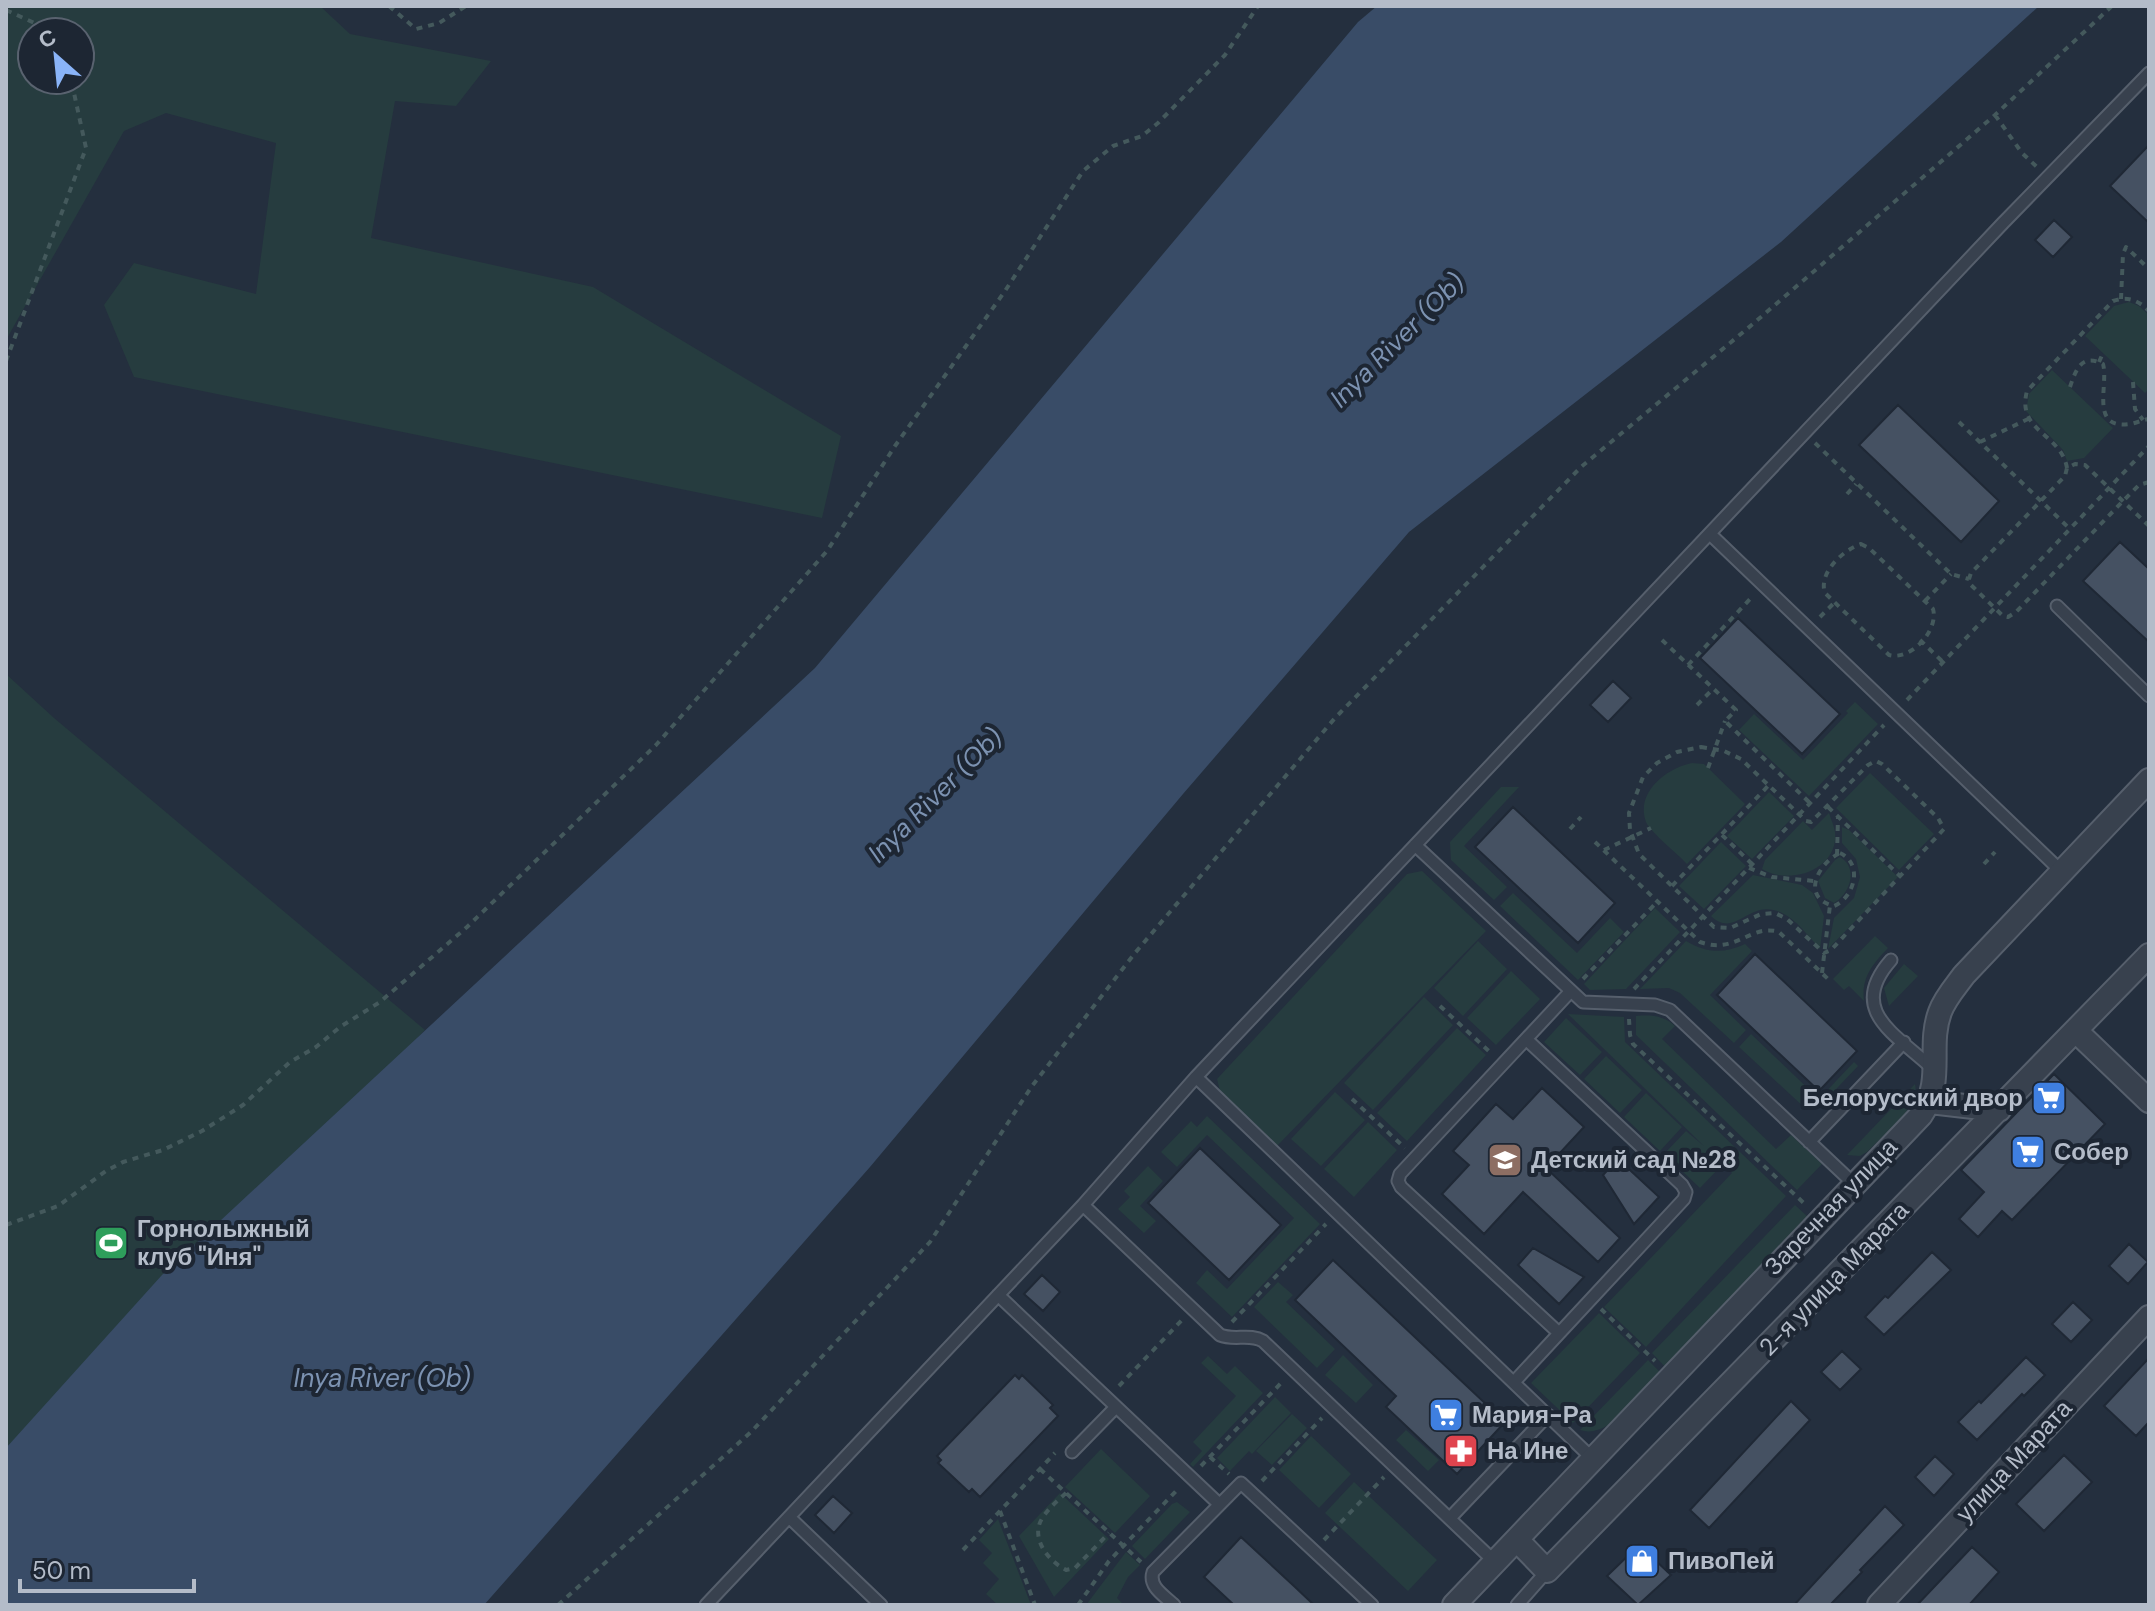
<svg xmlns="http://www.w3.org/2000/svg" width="2155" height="1611" font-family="'DM Sans',sans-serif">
<rect width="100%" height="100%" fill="#242f3e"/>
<path fill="#263c3f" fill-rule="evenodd" d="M 6,6 L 320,6 L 350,34 L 491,61 L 456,106 L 395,101 L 371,238 L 593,287 L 841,436 L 822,518 L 134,377 L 104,305 L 134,263 L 256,294 L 276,143 L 166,113 L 124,131 L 6,340 ZM 32,32 L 80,32 L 80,80 L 32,80 Z
M 2129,302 L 2139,306 L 2149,315 L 2149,389 L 2145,393 L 2085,336 L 2114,306 Z
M 2052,370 L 2113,428 L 2084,458 L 2067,461 L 2063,450 L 2026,411 L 2029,394 Z
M 6,674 L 54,718 L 425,1030 L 6,1456 Z
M 1855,702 L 1878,724 L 1809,796 L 1739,730 L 1754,714 L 1803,760 L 1848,713 L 1846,711 Z
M 1692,763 L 1704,764 L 1745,804 L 1687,864 C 1678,854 1651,833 1646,822 C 1635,792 1667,768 1692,763 Z
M 1870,773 L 1934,834 L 1899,870 L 1836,808 Z
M 1501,787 L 1519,787 L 1464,846 L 1507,887 L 1494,900 L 1451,860 L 1450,842 Z
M 1769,792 L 1794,816 L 1752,859 L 1727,836 Z
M 1829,813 C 1831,819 1834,826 1835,832 C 1839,870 1789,886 1762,869 L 1765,860 L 1803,821 L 1812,830 Z
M 1842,827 L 1849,830 L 1898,877 L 1828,949 L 1834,918 L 1854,898 L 1860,877 L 1856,859 L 1842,843 Z
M 1721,842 L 1746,866 L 1704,909 L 1679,886 Z
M 1840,857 C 1859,868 1850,894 1834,903 L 1825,898 L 1818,881 L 1835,860 Z
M 1422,871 L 1486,931 L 1277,1146 L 1220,1091 L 1217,1079 L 1407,874 Z
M 1753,875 L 1802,885 L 1813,893 L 1824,916 L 1820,949 C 1809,937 1797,920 1782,913 C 1749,897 1736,940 1711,916 Z
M 1513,893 L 1577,953 L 1610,918 L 1624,932 L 1578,980 L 1500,906 Z
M 1655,908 L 1680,932 L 1626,989 L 1590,990 L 1584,984 Z
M 1875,936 L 1888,948 C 1873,964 1861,977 1864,1001 L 1849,986 L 1844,990 L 1833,979 Z
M 1478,941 L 1507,969 L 1463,1016 L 1434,988 Z
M 1686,941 C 1706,953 1724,954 1745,944 L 1752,951 L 1710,995 L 1746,1030 L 1734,1043 L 1680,993 L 1669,988 L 1640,989 Z
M 1904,964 L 1918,976 L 1889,1006 L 1884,988 Z
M 1511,971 L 1540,999 L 1496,1045 L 1467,1018 Z
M 1424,997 L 1453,1025 L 1373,1110 L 1344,1083 Z
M 1568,1014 L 1624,1017 L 1625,1042 L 1786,1196 L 1646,1347 L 1604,1307 L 1732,1173 L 1723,1164 L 1700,1188 L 1664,1154 L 1686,1131 L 1704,1146 Z
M 1636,1016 C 1651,1015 1663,1015 1675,1026 L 1662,1039 L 1776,1149 L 1791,1135 L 1822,1164 L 1797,1190 L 1636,1035 Z
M 1566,1018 L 1602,1052 L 1580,1075 L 1544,1042 Z
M 1457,1028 L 1486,1055 L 1407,1141 L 1377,1113 Z
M 1751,1034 L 1819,1099 L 1854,1062 L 1858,1066 L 1820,1106 L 1813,1110 L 1806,1109 L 1739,1047 Z
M 1606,1056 L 1642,1090 L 1620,1113 L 1584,1079 Z
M 1915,1084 C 1921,1107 1882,1136 1867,1152 L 1860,1156 L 1847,1155 Z
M 1335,1092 L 1365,1120 L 1321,1166 L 1291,1139 Z
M 1646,1093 L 1682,1127 L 1660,1151 L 1624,1117 Z
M 1207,1116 L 1320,1224 L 1232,1317 L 1196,1283 L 1207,1270 L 1227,1289 L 1294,1218 L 1207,1135 L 1177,1167 L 1161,1152 L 1191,1121 L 1197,1127 Z
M 1368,1122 L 1397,1150 L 1354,1197 L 1324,1169 Z
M 1148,1166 L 1163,1181 L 1140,1206 L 1156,1221 L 1144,1233 L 1118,1209 L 1130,1197 L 1124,1191 Z
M 1795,1205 L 1808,1217 L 1666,1368 L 1652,1353 Z
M 1278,1282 L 1293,1295 L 1286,1302 L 1335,1349 L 1317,1368 L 1254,1307 Z
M 1599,1313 L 1640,1353 L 1573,1423 L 1531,1383 Z
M 1343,1355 L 1373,1385 L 1356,1403 L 1325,1375 Z
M 1208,1356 L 1227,1374 L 1235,1366 L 1263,1393 L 1193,1467 L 1190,1464 L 1202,1451 L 1193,1442 L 1236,1396 L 1201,1363 Z
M 1648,1360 L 1661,1373 C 1642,1393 1610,1440 1580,1430 Z
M 1275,1397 L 1291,1413 L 1252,1454 L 1249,1451 L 1230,1471 L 1217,1458 Z
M 1292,1414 L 1307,1428 L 1272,1465 L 1256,1451 Z
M 1406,1430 L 1439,1460 L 1428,1471 L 1396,1440 Z
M 1311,1436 L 1351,1474 L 1319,1508 L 1279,1470 Z
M 1101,1449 L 1150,1496 L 1115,1533 L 1065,1487 Z
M 1354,1482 L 1437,1560 L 1408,1591 L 1325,1513 Z
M 1060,1493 L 1109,1539 L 1054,1597 L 1019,1536 Z
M 1177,1502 L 1190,1512 L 1145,1559 L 1132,1546 L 1172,1504 Z
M 998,1519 L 1031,1605 L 998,1605 L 986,1594 L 999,1579 L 983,1563 L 992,1553 L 979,1540 Z
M 1126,1552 L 1140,1565 L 1128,1577 L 1117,1598 L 1124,1605 L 1086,1605 Z"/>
<path fill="#394c67" d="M 1377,6 L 2039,6 L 1781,242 L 1409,532 L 1183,794 L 870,1167 L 484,1605 L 6,1605 L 6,1448 L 162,1275 L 815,668 L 1358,22 Z"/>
<path fill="#455162" stroke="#1f2835" stroke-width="2" d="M 2149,145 L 2149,223 L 2110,186 Z
M 2054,220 L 2072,237 L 2053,257 L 2035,240 Z
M 1898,405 L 1999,501 L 1961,542 L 1859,445 Z
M 2120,542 L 2149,569 L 2149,642 L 2083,581 Z
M 1738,618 L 1840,714 L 1802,754 L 1700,658 Z
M 1613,681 L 1631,698 L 1608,722 L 1590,705 Z
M 1513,807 L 1615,903 L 1578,943 L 1475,847 Z
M 1755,954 L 1857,1051 L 1819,1091 L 1717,995 Z
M 2054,1074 L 2105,1124 L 2012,1220 L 2002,1211 L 1978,1237 L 1959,1219 L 1984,1192 L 1961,1170 Z
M 1542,1088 L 1584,1127 L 1546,1168 L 1620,1238 L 1598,1262 L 1523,1192 L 1484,1234 L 1442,1194 L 1469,1165 L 1453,1151 L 1496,1104 L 1513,1119 Z
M 1200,1148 L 1281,1225 L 1229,1280 L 1148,1203 Z
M 1618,1159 L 1659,1197 L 1634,1224 L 1603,1175 Z
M 2129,1244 L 2148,1262 L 2128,1284 L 2109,1266 Z
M 1533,1248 L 1584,1277 L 1559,1304 L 1518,1265 Z
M 1932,1252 L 1951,1270 L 1884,1335 L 1865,1317 L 1885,1296 L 1888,1298 Z
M 1333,1260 L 1505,1422 L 1457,1474 L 1386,1407 L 1396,1396 L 1295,1300 Z
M 1042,1275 L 1060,1292 L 1043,1311 L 1024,1294 Z
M 2073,1302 L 2092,1320 L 2071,1342 L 2052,1324 Z
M 1842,1351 L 1861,1369 L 1840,1390 L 1821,1372 Z
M 2026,1357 L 2045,1375 L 2024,1396 L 2022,1394 L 1977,1440 L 1958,1422 L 1979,1401 L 1981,1403 Z
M 2149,1358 L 2149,1422 L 2136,1436 L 2104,1406 Z
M 1015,1375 L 1019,1379 L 1022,1375 L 1053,1405 L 1050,1408 L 1058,1416 L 980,1497 L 972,1489 L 969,1492 L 938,1463 L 941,1460 L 937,1456 Z
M 1791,1401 L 1810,1420 L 1709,1528 L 1690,1510 Z
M 2064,1455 L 2092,1482 L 2044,1531 L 2016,1504 Z
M 1935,1456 L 1954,1474 L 1934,1496 L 1915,1477 Z
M 833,1496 L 852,1513 L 834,1533 L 815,1515 Z
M 1885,1506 L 1904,1525 L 1860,1570 L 1862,1572 L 1830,1605 L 1794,1605 Z
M 1241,1537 L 1295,1587 L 1314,1605 L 1234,1605 L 1204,1577 Z
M 1639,1545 L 1671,1575 L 1638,1605 L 1607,1576 Z
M 1972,1547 L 1999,1572 L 1969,1605 L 1917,1605 Z"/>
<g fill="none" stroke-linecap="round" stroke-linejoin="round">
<g stroke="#565f6c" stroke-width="15">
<path id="lane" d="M 1710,534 L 2062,872
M 2057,606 L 2149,696
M 1415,845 L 1583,1002 L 1655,1005 L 1670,1010 L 1853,1183
M 1891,960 C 1846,1011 1896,1034 1933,1069
M 1196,1077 L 1594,1460
M 1809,1142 L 1904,1042
M 1083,1205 L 1220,1335 C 1234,1341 1250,1333 1263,1341 L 1495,1562
M 998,1295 L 1218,1503
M 1559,1333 L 1401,1187 L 1398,1181 L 1400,1174 L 1570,992
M 1514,1382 L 1684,1199 L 1686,1192 L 1682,1185 L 1526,1039
M 1072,1452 L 1116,1407
M 789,1517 L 881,1605
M 1450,1518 L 1548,1415
M 706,1605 L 1083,1205 L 1196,1077 L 2003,223 L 2149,73
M 1174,1605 C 1165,1596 1148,1587 1153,1572 L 1241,1483 L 1372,1605
M 1517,1605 L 1547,1571"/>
</g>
<g stroke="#565f6c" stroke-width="26">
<path id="street" d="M 2076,1031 L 2149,1101
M 1930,1102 L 1999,1110
M 1517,1540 L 1547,1571 L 2149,955
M 1454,1605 L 1921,1115 C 1945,1080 1927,1047 1940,1012 C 1945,998 1956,986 1964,975 L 2149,780
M 1879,1605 L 2149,1317"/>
</g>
<path stroke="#44595c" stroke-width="4" stroke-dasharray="6 6" stroke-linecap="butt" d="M 389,6 L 416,29 L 439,23 L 466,6
M 6,10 L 41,26 L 44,32
M 1995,115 L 2022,153 L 2037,167
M 2121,299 L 2123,254 L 2126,247 L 2149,269
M 6,361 L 86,148 L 74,93 L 68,80
M 2099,362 L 2103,353
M 2133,382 L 2135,409 L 2143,420
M 2070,387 C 2076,369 2082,353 2103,364 C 2109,385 2089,430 2130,424 C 2136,423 2142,420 2149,419
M 1959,422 L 2070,529
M 1980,442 L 2028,419
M 1815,443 L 1951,574 L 1969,579
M 2067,468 C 2061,433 2016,432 2027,391 L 2113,301 C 2128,296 2138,300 2149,311
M 2149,482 L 2139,485 L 2123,501 L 2016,612 L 2008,617 L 2003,616 L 1971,585 L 1969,579 L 1971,573 L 2065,476 L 2067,468 L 2075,464 L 2085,465 L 2149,526
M 1847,494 L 1856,484
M 1861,544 L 1869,548 L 1933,609 C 1939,630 1911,661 1889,655 L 1825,593 C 1818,573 1843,550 1861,544 Z
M 1925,601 L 1951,574
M 1820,617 L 1835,602
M 1662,640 L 1736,710 L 1725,721 L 1810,803
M 1920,640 L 1943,662
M 1688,665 L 1751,598
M 1907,700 L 2149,446
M 1697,705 L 1713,689
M 1701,747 L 1724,751 L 1741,759 L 1806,821 L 1811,822 L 1868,765 L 1876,761 L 1882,764 L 1938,818 L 1944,829 L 1831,950 L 1824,953 L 1787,919 L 1775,913 L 1761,914 L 1730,928 L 1714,927 L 1639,854 L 1630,830 L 1629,813 L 1643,777 L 1657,763 L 1677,752 Z
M 1708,768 L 1725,721
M 1828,807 L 1901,877
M 1570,829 L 1581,817
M 1722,835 L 1752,864
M 1595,842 L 1700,942 C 1736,955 1751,923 1779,932 L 1829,980
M 1604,850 L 1651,828
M 1840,853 C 1864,864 1854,898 1834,906 C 1800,898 1818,863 1840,853 Z
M 1837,855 L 1838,817
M 1984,864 L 1995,852
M 1749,868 L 1772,877 L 1814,881
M 1672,886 L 1769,785
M 1822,973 L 1830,905
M 1583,979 L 1657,902
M 1634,989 L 1884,725
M 1440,1006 L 1492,1054
M 1629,1019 L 1630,1035 L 1633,1044 L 1807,1206
M 1352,1099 L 1405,1148
M 6,1225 L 58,1206 L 106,1171 L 123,1162 L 163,1150 L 202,1131 L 243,1105 L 290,1062 L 316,1047 L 340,1027 L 380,1002 L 467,927 L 656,745 L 827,551 L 895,446 L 1005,291 L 1083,171 L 1113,146 L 1142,136 L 1158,123 L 1225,55 L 1258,6
M 1601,1309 L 1655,1361
M 1232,1322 L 1326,1224
M 1119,1386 L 1182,1320
M 1210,1457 L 1229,1474
M 1201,1466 L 1284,1380
M 1040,1469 L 1141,1562
M 1262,1481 L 1322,1418
M 1066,1493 C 1058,1500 1049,1508 1043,1517 C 1029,1537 1048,1561 1066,1570 L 1075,1568 L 1109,1533
M 1000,1511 L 1035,1605
M 1324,1540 L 1384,1477
M 963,1550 L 1055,1453
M 558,1605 L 751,1432 L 930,1242 L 1032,1086 L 1135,953 L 1335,718 L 1581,467 L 1754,323 L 1995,115 L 2112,6
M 1078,1605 L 1109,1561 L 1178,1489"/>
<use href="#lane" stroke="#38414e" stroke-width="11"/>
<use href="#street" stroke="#38414e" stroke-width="22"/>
</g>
<defs>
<g id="supermarket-square" transform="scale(1.8)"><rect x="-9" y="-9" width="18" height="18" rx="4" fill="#3f7fe0" stroke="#1d2633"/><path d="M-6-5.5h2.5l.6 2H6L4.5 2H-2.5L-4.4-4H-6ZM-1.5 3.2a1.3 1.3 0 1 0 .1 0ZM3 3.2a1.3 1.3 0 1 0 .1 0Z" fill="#fff"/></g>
<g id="school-square" transform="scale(1.8)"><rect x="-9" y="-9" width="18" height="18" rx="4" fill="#8d6e63" stroke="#1d2633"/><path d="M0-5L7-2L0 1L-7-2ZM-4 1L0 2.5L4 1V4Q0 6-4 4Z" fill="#fff"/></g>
<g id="stadium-square" transform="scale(1.8)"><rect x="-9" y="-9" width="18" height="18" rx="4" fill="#2e9e5b" stroke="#1d2633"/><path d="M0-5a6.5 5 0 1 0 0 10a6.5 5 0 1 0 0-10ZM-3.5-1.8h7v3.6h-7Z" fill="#fff"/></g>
<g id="pharmacy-square" transform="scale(1.8)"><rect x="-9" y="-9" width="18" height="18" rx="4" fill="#e0444e" stroke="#1d2633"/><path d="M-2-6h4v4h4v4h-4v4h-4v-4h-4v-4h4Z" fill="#fff"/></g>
<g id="shop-square" transform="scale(1.8)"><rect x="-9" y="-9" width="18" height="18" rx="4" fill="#3f7fe0" stroke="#1d2633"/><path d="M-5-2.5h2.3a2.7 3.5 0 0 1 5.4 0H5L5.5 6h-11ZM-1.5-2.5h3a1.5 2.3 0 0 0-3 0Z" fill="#fff"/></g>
</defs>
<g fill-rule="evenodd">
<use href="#supermarket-square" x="2049" y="1098"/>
<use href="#supermarket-square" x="2028" y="1152"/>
<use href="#school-square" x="1505" y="1160"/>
<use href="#stadium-square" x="111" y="1243"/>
<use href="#supermarket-square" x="1446" y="1415"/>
<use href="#pharmacy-square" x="1461" y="1451"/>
<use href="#shop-square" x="1642" y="1561"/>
</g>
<g text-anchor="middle" stroke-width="8" stroke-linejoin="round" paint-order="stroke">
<g font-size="24" font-weight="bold" fill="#b4bcc9" stroke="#1d2633" text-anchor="start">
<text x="2023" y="1106" text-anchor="end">Белорусский двор</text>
<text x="2054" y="1160">Собер</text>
<text x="1531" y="1168">Детский сад №28</text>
<text x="137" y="1237">Горнолыжный<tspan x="137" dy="28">клуб "Иня"</tspan></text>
<text x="1472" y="1423">Мария-Ра</text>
<text x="1487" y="1459">На Ине</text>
<text x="1668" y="1569">ПивоПей</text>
</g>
<g font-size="24" fill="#b4bcc9" stroke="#1d2633">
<text transform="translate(1831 1207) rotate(-46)" y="8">Заречная улица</text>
<text transform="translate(1834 1279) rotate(-46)" y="8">2-я улица Марата</text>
<text transform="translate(2014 1461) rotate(-47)" y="8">улица Марата</text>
</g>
<g font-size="26" font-style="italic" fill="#7c92b1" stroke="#1d2633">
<text transform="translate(1397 340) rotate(-45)" y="9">Inya River (Ob)</text>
<text transform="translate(935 795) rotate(-45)" y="9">Inya River (Ob)</text>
<text x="382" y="1387">Inya River (Ob)</text>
</g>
</g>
<rect width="2155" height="1611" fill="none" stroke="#b4bcc9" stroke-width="16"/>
<g transform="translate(56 56) rotate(333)"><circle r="38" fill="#1d2633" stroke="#59626f" stroke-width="2"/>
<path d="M0-6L14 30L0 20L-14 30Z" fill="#8ab4f8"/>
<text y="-12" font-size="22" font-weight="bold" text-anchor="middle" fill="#b4bcc9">С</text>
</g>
<path d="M20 1579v12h174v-12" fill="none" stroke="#b4bcc9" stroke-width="4"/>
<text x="32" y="1579" font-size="24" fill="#b4bcc9" stroke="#1d2633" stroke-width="6" paint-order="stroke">50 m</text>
</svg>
